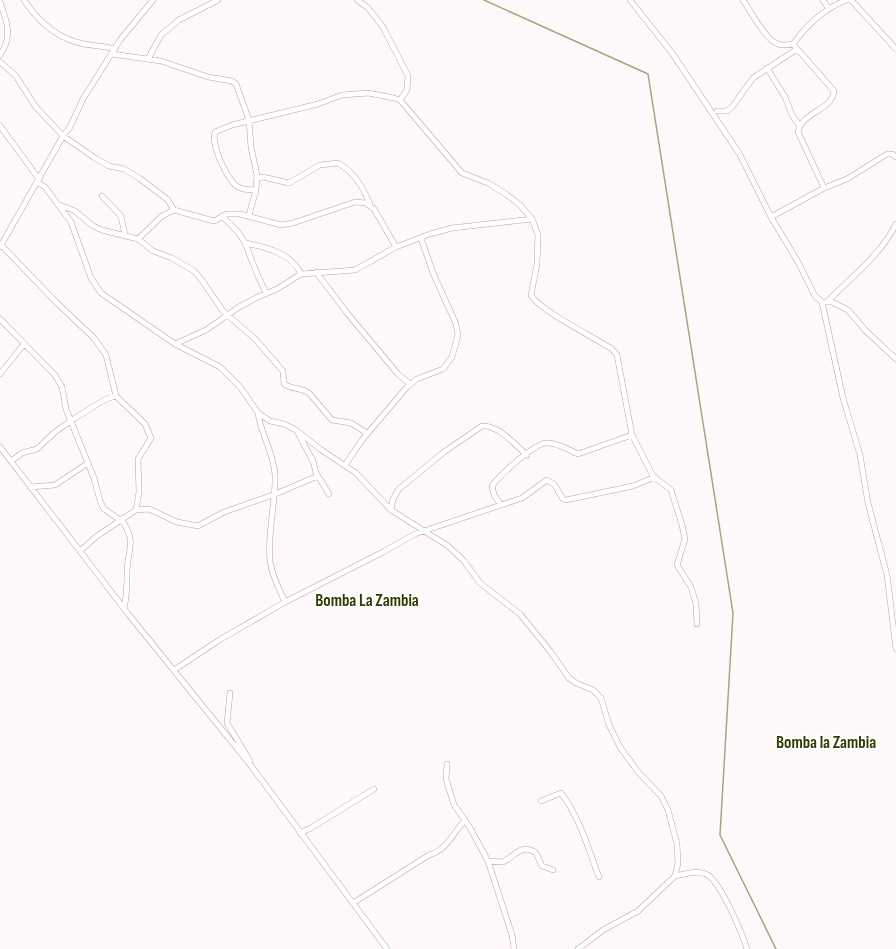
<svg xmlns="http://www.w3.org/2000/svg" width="896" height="949" font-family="'Sofia Sans Condensed',sans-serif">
<rect width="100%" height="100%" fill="#fff8fa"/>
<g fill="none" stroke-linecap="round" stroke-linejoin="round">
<path stroke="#9ea97d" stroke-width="1.5" d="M 484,0 L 648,74 L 733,613 L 720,835 L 776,949"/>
<g stroke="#b4a4a8" stroke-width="6">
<path id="minor" d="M 24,0 C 38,21 58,39 84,44 C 94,46 104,46 115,49
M 357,0 L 368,8 L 383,27 L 408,76 L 407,90 L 400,100
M 630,0 L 672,53 L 739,153 L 771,217 L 798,262 L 815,296 L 822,302 L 843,398 L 860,455 L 868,503 L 887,575 L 896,649
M 743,0 C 750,10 766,41 778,44 C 782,46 788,45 793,44 C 807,25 825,8 847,0
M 823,0 L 829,9
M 849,0 L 852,1 L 896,49
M 0,2 C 7,21 13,37 0,55
M 793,44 L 834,91 C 832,111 801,112 798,132 L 824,188
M 112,54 L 161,61 L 208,77 L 232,81 L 236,84 L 249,120 L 251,147 L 257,175 L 256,190 L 249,215
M 148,59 L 161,35 L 179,20 L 218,0
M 0,62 L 16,76 L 35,106 L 63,136 L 95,158 L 109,166 L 124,169 L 139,178 L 168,200 L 174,210
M 767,68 L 785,97 L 792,115 L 800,126
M 717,111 L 727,111 L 732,107 L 753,78 L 797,49
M 0,126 L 39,179
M 257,178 L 263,177 L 289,183 L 320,165 L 338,163 C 356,174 362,186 370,204
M 37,182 L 45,187 L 71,222 L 91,278 L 101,293 L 175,344 L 220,367 L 241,388 L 258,413 L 270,421 L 284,424 L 296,430 L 320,449 L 356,473 L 391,510 L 448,546 L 464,561 L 480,583 L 520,614 L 550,651 L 569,678 L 576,683 L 593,690 L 601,698 L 609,725 L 620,747 L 638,772 L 661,796 L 668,810 L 677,844 L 678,863 L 675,876 L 638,911 L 603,930 L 578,949
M 256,190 C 250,190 244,190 238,187 C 227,180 211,145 215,132 L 232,125 L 318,104 L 342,95 L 368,93 L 394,98 L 400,100 L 462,173 L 488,183 L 506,194 L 520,205 L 532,219 L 538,235 L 537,264 L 531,295 C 540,311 594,337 612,349 L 617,355 L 632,435 L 653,476 L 671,490 L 682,525 L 685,539 L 677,565 L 691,587 L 696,604 L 697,624
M 102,196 L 121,216 L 125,235
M 60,205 L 75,211 L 93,226 L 102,230 L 138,239 L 153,251 L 172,258 L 194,271 L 201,279 L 223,311 L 255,339 L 283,371 L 284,384 C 292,390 301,387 309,393 L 332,420 L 351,423 L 367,433
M 222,216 L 238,232 L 245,243 L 258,276 L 266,293
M 771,217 L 824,188 L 847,179 L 887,154 L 892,154 L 896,157
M 138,239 L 162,216 L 174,210 L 214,221 L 227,214 L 240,214 L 281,225 L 293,223 L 355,202 L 366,203 L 374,209 L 396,247
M 245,243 C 266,247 291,253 301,274
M 1,245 L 57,303 L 94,338 L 106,355 L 116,396
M 0,247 L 63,136 L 70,127 L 83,99 L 120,40 L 153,0
M 316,272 L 347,313 L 398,374 L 410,384
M 825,302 L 832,302 L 848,310 L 866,331 L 896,359
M 827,302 C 851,277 880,256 896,224
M 0,319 L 55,375 L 62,387 L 66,409 L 94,478 L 100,501 L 104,509 L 120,520
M 175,344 L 206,330 L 239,307 L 258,297 L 277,289 L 301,274 L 355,270 L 396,247 L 430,234 L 452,228 L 532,219
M 0,374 L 24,344
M 258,413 C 261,435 274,453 275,475 C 276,503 267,532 270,561 C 272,576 279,589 285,602
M 298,433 L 313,461 L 316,473 L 329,494
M 0,447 L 129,615 L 252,767 L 387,949
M 11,461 L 22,453 L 37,449 L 55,432 L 75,418 L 106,399 L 116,396 L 145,424 L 151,438 L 138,459 L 139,492 L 136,510
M 345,465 L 362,440 L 407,387 L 417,379 L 443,369 L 452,357 L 458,335 L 456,324 L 433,273 L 421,238
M 30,487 L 55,485 L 88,463
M 501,505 L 494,495 L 492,486 C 499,476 536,441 548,443 C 558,443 569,450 578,454 L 632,435
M 391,510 L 393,499 L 399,489 L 444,452 L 482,426 C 499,425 514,444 527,455
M 121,519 C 138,543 127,548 127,573 C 127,586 127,596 124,608
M 80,551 L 97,536 L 136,510 L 149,509 L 177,522 L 198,526 L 224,512 L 273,495 L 318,476
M 174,670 L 221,639 L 285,602 L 383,552 L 415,534 L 522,498 L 547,480 L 554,484 L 563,499 L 566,500 L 633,486 L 655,477
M 230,693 L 227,723 L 250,761
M 447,764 L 446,779 L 454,805 L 469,826 L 488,861 L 512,935 L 514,949
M 541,801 L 561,793 C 580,818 588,848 599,877
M 300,833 L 311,828 L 374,789
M 488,861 L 503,862 C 515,856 521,843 536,853 L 542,866 L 553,870
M 675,876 C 685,874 696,870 706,874 C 720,880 742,933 747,949
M 353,903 L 429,855 C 447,850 453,833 465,820"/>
</g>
<use href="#minor" stroke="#fff" stroke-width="5"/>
</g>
<g text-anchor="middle" stroke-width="4" stroke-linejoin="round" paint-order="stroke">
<g font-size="17" font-weight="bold" fill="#303c00" stroke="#fff">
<text x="367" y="606">Bomba La Zambia</text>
<text x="826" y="748">Bomba la Zambia</text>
</g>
</g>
</svg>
